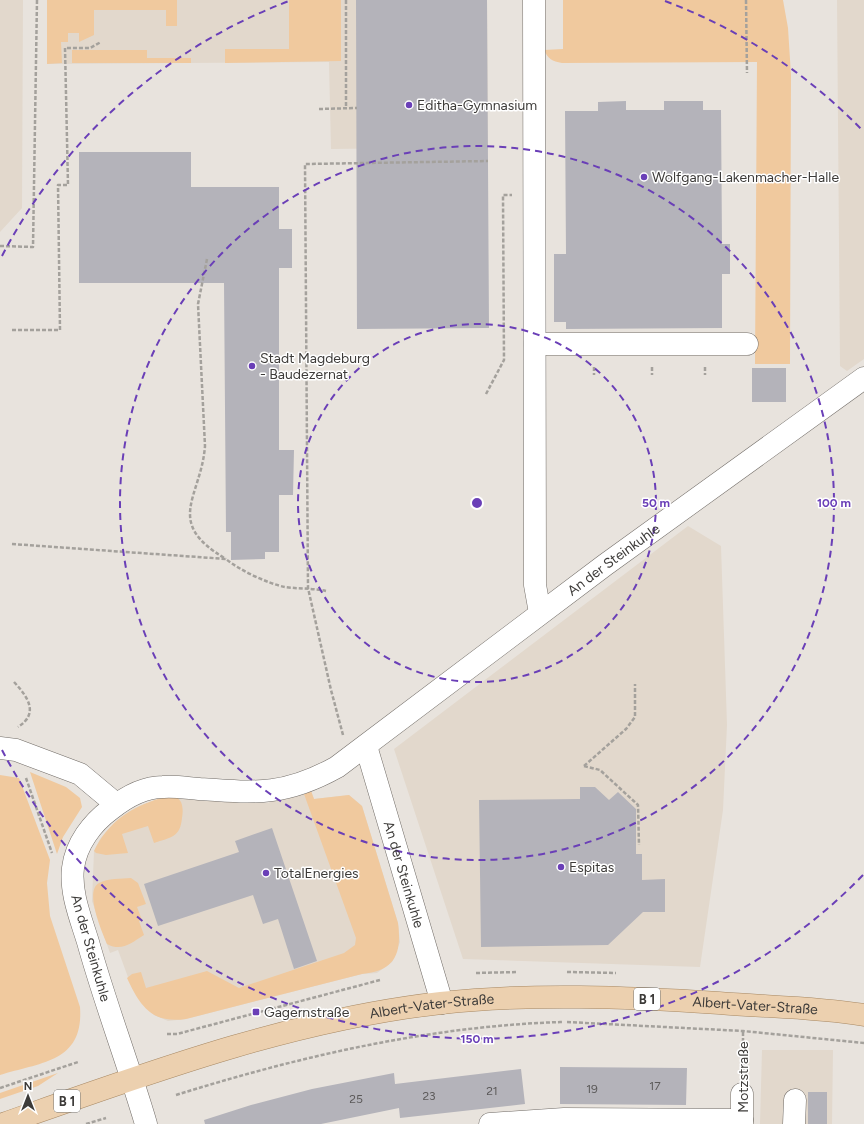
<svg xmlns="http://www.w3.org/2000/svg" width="864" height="1124" font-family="Figtree,sans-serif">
<rect width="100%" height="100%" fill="#e8e3dd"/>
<path fill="#e2d8cc" d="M 0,0 L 23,0 L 22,208 L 0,232 Z
M 47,0 L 487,0 L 488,147 L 331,149 L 329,62 L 47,64 Z
M 837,0 L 864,0 L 864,359 L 847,371 L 840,366 Z
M 688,526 L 721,546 L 727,725 L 723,810 L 700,967 L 463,959 L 394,749 Z
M 311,791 L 314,799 L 349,795 L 362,806 L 398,923 L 400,942 L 392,962 L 377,973 L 362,974 L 186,1019 L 168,1021 L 154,1015 L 146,1008 L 132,988 L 118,950 L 110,953 L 92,901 L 94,851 L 100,839 L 116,821 L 125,814 L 137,807 L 161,798 L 267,803 Z
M 762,1050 L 833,1050 L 832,1124 L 760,1124 Z"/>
<path fill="#f0c99e" d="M 47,0 L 177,0 L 177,26 L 166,26 L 166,10 L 94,10 L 94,35 L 79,42 L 79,33 L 68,33 L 68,42 L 61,42 L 62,63 L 47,64 Z
M 289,0 L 341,0 L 341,61 L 225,63 L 225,49 L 289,49 Z
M 563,0 L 783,0 L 788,28 L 791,75 L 790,364 L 755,364 L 757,62 L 562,63 C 552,61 548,59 544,50 L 563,49 Z
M 72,50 L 147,50 L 147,58 L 191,58 L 191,63 L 72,63 Z
M 30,772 L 66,787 L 80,798 L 82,807 L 63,837 L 57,854 Z
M 0,775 L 19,778 L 50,860 L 47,883 L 50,916 L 80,1007 C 84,1062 42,1062 0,1075 Z
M 311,791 L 314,799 L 349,795 L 362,806 L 398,923 C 402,954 395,971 362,974 L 186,1019 C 152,1024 140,1006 127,978 L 132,974 L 141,972 L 146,988 L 207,971 L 239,988 L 344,953 L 355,945 L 356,938 L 304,794 Z
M 161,798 L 178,798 L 181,802 C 183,807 183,812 182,818 C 180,838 171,837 154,843 L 148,826 L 122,834 L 128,853 L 106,855 L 96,853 L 94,851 C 108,822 131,807 161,798 Z
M 131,878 L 138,883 L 146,904 L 137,907 L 142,920 L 139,921 L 144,935 C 131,943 122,952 107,944 C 102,932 84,891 99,883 C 108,878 121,879 131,878 Z
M 58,1073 L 38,1086 L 0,1099 L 0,1093 Z"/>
<path fill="#b4b3ba" d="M 356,0 L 487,0 L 489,328 L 357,329 Z
M 626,101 L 626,110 L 664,110 L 664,101 L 703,101 L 703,110 L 721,110 L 722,244 L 730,244 L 730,274 L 722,274 L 722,328 L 566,329 L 566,322 L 554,322 L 554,254 L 566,254 L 565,111 L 598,111 L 598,102 Z
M 79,152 L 191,152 L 191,187 L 279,187 L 279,229 L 292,229 L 292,268 L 279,268 L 279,450 L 294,450 L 293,495 L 279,495 L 279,552 L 265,552 L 265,559 L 231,560 L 231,532 L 226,532 L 224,283 L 79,283 Z
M 752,368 L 786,368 L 786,402 L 752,402 Z
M 580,787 L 595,787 L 609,800 L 618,792 L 636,809 L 636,854 L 642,854 L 642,880 L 665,879 L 665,912 L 643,912 L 608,945 L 481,947 L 479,800 L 580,799 Z
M 272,828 L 317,961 L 294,969 L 278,919 L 263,924 L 253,895 L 158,926 L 144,884 L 239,852 L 235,841 Z
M 560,1067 L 687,1068 L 686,1105 L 560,1104 Z
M 521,1069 L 525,1104 L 400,1118 L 399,1108 L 321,1124 L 205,1124 L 204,1120 L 251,1105 L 312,1089 L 394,1073 L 395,1084 Z
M 808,1092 L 827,1092 L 827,1124 L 808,1124 Z"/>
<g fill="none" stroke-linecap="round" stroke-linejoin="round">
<g stroke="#716c67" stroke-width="23">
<g id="minor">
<path d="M 534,0 L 535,585 L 540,613"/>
<path d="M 535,344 L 747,344"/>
<path id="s1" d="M 366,746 L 442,1003"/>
<path d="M 0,748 L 16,750 L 80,774 L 116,804"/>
<path id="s2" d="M 146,1124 C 128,1063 105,1003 88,942 C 81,919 70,893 73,868 C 76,844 92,823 111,809 C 126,797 144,787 163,787 C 175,786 187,788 199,789 C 256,793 285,796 337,767 L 605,565 L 864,378"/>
<path d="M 490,1124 L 564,1119 L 742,1120"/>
<path d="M 742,1124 L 742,1094"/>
<path d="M 794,1124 L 795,1100"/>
</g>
</g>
<g stroke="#a78863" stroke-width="23">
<g id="major">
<path id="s3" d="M 3,1124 C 145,1074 290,1020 441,1003 C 532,993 627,997 719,1003 C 767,1007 817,1007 864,1015"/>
</g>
</g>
<path stroke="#a4a19c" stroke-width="2.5" stroke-dasharray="4 2" stroke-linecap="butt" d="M 346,0 L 346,108
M 746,0 L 747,73
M 319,109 L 357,108
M 0,246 L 33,247 L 37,0
M 207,259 L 198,304 L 205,446 C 201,498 163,522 226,559
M 12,330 L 60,330 L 58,185 L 68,185 L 65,48 L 90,48 L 101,42
M 594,367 L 594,375
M 652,367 L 652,375
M 705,367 L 705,375
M 486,394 L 504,360 L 503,195 L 512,195
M 12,544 L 226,559 C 239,570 269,584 285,587 C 299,589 312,588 326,591
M 14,682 C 27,696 40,713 18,727
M 343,735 L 331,690 L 308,588 L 305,164 L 488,161
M 584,766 L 600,770 L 638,805 L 639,845
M 584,766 L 626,729 L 635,717 L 635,684
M 26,778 L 52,853
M 567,972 L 616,973
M 476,973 L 518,972
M 567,1022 L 743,1031 L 864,1043
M 167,1034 L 177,1034 L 380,980
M 743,1072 L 743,1031
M 0,1088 L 78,1062
M 176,1095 C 301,1056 431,1026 562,1022
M 86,1124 L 106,1118"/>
<use href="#minor" stroke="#fff" stroke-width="22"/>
<use href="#major" stroke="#ecd0af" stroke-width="22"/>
</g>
<g fill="none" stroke="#6a3fb7" stroke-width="2" stroke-dasharray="7 5">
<circle cx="477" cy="503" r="179"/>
<circle cx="477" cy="503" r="357"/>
<path d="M863 875A536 536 0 0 1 2 750M2 256A536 536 0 0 1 289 1M665 1A536 536 0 0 1 863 131"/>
</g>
<g fill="#6a3fb7" stroke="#fff" stroke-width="1.5">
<circle cx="409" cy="105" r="4"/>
<circle cx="644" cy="177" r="4"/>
<circle cx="252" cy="366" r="4"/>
<circle cx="561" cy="867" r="4"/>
<circle cx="266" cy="873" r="4"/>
<rect x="252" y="1008" width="8" height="8" rx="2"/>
</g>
<g text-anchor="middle" stroke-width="3" stroke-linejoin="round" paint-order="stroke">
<g font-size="12" fill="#5b5959">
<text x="655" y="1090">17</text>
<text x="592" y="1093">19</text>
<text x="492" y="1095">21</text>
<text x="429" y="1100">23</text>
<text x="356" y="1103">25</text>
</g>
<g fill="#fff" stroke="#777674" stroke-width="1">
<rect x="634" y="988" width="26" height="22" rx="3"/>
<rect x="54" y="1090" width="26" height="22" rx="3"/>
</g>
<g font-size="13" font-weight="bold" fill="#3d3b39">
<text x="647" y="1004">B 1</text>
<text x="67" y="1106">B 1</text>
</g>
<g font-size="14" fill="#3d3b39" stroke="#fff" text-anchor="start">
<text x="417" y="110">Editha-Gymnasium</text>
<text x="652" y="182">Wolfgang-Lakenmacher-Halle</text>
<text x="260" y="363">Stadt Magdeburg<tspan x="260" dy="16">- Baudezernat</tspan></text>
<text x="569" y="872">Espitas</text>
<text x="274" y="878">TotalEnergies</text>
<text x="264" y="1017">Gagernstraße</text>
</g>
<g font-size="14" fill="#3d3b39" stroke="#fff">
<text dy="5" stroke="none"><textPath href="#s2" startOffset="921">An der Steinkuhle</textPath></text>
<text dy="5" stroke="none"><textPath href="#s1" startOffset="134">An der Steinkuhle</textPath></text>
<text transform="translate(91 948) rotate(74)" y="5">An der Steinkuhle</text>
<text dy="5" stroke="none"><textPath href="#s3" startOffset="770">Albert-Vater-Straße</textPath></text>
<text dy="5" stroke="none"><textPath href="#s3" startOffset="446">Albert-Vater-Straße</textPath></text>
<text transform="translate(743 1077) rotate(-90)" y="5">Motzstraße</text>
</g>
</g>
<circle cx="477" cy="503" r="6" fill="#6a3fb7" stroke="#fff" stroke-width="2"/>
<g font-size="12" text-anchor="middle" font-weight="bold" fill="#6a3fb7" stroke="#fff" stroke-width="3" stroke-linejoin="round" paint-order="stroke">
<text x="656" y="507">50 m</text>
<text x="834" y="507">100 m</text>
<text x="477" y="1043">150 m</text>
</g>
<g transform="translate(28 1096)" stroke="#ffffff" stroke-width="3" paint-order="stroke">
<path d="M0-3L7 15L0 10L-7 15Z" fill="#3d3b39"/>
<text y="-6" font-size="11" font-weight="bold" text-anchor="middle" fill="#3d3b39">N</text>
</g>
</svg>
